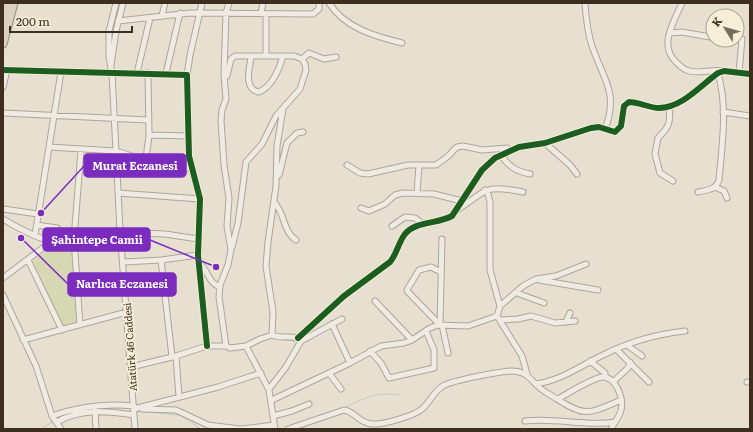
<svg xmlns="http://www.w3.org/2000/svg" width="753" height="432" font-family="Literata,serif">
<rect width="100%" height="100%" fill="#e7e0d1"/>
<path fill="#d6d7b3" d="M 73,243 L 78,322 L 62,326 L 33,261 L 51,247 Z"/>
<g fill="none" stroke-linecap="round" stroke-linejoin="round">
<path stroke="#bcccc2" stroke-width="1" d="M 343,408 C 364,399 376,391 399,395
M 95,409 L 122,411
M 137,412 L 143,411
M 147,412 L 180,415 L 201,429
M 58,418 L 65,416
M 41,429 L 54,421"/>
<g stroke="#ada599" stroke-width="7">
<path id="minor" d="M 116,3 L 109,31 L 109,57 L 112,73 L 120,230 L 135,429
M 329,3 C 345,28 374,36 402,43
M 585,3 C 586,18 587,31 592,46 C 603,79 619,92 605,129
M 682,3 C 674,22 658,45 676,62 C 680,66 684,70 689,71 C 699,74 712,69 723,71
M 261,13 L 263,3
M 266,14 L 266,56
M 162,16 L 165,3
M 118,21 L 190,13 L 313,14 L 319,9 L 319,3
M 670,33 L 682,32 L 710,37
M 251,57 C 250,67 243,88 258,92 C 271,89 280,68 283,56
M 302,59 L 309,53 L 324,59 L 336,57
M 111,65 L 116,31 L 123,3
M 3,70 L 187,75 L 189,156 L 200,199 L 198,255 L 207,346
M 137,73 L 150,18
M 166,73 L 180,13
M 739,73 L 742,39
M 187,75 L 190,55 L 202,3
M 227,76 L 231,59 L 235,56 L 294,56 L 302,59 L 305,64 L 306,70 L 300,89 L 276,116 L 262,144 L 246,162 L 238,223 L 232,247
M 3,87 L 7,70
M 669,107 C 671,123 669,127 658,138 L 655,154 L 660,173 L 673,181
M 723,112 L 750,116
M 3,113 L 148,120
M 149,135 L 189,136
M 545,143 L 570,165 L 577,174
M 49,147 L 116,151 L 138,158 L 192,169
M 501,155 C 509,167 516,171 530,174
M 146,159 L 149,135 L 148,73
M 347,165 L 360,173 L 368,174 L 408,165 L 436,165 L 447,157 L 457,147 L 463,146 L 482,150 L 507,148 L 511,151
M 279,175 L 287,143 L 297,133 L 303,132
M 715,187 L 724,191 L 727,198
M 485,190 L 488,194 L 490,202 L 490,270 L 500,306
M 698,192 C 707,190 716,190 719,180 C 722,145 728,107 718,73
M 118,193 L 200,199
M 417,193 L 419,165
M 274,202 C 285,213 283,232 296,240
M 361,208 L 369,211 L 385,204 L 395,195 L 403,193 L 434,194 L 462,201
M 3,209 L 38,214
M 457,210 C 488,190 483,184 523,192
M 3,219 C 16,227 42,241 56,242 C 77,242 100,234 120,230
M 37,225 L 57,228
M 392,226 L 405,217 L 415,218 L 423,224
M 120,232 L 165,234 L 198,239
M 35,235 L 61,72
M 28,260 L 62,330
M 161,260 L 172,357
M 124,262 L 161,260 L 198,255
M 199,263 C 209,271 207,282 220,287
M 441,272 L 431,267 L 419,270 L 407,290 L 408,292 L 440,325 L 442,239
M 3,278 L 52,241
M 539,280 L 598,290
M 517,293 L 544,303
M 3,295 L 36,366 L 52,416 L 61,429
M 375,301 L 412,340
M 497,316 L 500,306 L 523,286 L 536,279 L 556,276 L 586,264
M 501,320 L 518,319 L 531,316 L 555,323 L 575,321
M 566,322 L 570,313
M 332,324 L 350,363
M 80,325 L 74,239 L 81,150
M 442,325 L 448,353
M 272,335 L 273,312 L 266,266 L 268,242 L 276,186 L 277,146 L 283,109
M 298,338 L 344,296 L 390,262 C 397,254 398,243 405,234 C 416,221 437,224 452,216 L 482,170 L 495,158 L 519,147 L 545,143 L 591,128 L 599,127 L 615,132 L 621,126 L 624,106 L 629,102 C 639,102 649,108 659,108 C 682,108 701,85 718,73 L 724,71 L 750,74
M 23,340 L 127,312
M 627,345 L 642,356
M 226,346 L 219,297 L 220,285 L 228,265 L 231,250 L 227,226 L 229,198 L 224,165 L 221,121 L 222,110 L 226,99 L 224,74 L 226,13 L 229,3
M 246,346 L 269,390 L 275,429
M 616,349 L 649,382
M 370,351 L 381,363 L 389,378 L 434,368 L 434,350 L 426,331
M 176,356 L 179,397
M 590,361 L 605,373 L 605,377
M 131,367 L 176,356 L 207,346 L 226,346 L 230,348 L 246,346 L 260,339 L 272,335 C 281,340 293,333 301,341
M 329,373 L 341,389
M 613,382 L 628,368 L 630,362
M 747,382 L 750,382
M 536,384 C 562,380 580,366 603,355 C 629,342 657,334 685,331
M 269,389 L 286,367 L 301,341 L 342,319
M 558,399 C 569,393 590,379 602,377 C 616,376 624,399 621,410 C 620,416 614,423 611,429
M 272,400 L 350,363 L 381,346 L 404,343 L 412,340 L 430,328 L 438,325 L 468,326 L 497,316 L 522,356 L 527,374
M 134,409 L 218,387 L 261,373
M 142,409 L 176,410 L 208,425 L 240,429
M 95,411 L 96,429
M 52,416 C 80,406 105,403 134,406
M 273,416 L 292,411 L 309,404
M 525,421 C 556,417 585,427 615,422
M 57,422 C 81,408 108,411 134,415
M 242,429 L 274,425
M 288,429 L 344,410 C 356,412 358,423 373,424 C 383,425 416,415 422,409 C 430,402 434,391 443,386 C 453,380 498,372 511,371 C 526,371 529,378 539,387 C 544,392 551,395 557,399 C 586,418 590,413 621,400"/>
</g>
<g stroke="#928b80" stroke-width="9">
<path id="highway" d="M 3,22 L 8,3
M 3,44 L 14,3"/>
</g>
<use href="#minor" stroke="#efebe3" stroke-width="5"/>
<use href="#highway" stroke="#dad1c2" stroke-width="7"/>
<g stroke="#f7eed8" stroke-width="8">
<path id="cycleway" d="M 3,70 L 187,75 L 189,156 L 200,199 L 198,255 L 207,346
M 298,338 L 344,296 L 390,262 C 397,254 398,243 405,234 C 416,221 437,224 452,216 L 482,170 L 495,158 L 519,147 L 545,143 L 591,128 L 599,127 L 615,132 L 621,126 L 624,106 L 629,102 C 639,102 649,108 659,108 C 682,108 701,85 718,73 L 724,71 L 750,74"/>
</g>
<use href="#cycleway" stroke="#1b5e20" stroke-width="6"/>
</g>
<g text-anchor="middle" stroke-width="3.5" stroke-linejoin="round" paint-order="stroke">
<g font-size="10" fill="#3d2e20" stroke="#f7eed8">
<text transform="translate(130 347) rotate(-94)" y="4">Atatürk 46 Caddesi</text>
</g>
</g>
<path fill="none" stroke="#7b2cbf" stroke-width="1.5" d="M41 213L84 166M216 267L150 240M21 238L68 284"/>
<g fill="#7b2cbf" stroke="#f7eed8" stroke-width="1.5">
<circle cx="41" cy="213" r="4"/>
<circle cx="216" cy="267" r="4"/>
<circle cx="21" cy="238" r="4"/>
</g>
<g fill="#7b2cbf" stroke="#7b2cbf" stroke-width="1.5">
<rect x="84" y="154" width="102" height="23" rx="4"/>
<rect x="43" y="228" width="107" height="23" rx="4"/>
<rect x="68" y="273" width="108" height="23" rx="4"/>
</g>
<g font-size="11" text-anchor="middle" font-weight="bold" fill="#fff">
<text x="135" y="170">Murat Eczanesi</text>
<text x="97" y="244">Şahintepe Camii</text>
<text x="122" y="288">Narlıca Eczanesi</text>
</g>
<rect width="753" height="432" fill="none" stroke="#3d2e20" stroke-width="8"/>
<g transform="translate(725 28) rotate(307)"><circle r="19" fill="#f7eed8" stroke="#ada18e"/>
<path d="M0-3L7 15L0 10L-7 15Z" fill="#786c5e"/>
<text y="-6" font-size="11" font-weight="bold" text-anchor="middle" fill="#3d2e20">K</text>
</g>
<path d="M10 26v6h122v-6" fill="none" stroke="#3d2e20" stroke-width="2"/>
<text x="16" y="26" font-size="12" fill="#3d2e20" stroke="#f7eed8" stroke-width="3" paint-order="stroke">200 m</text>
</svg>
